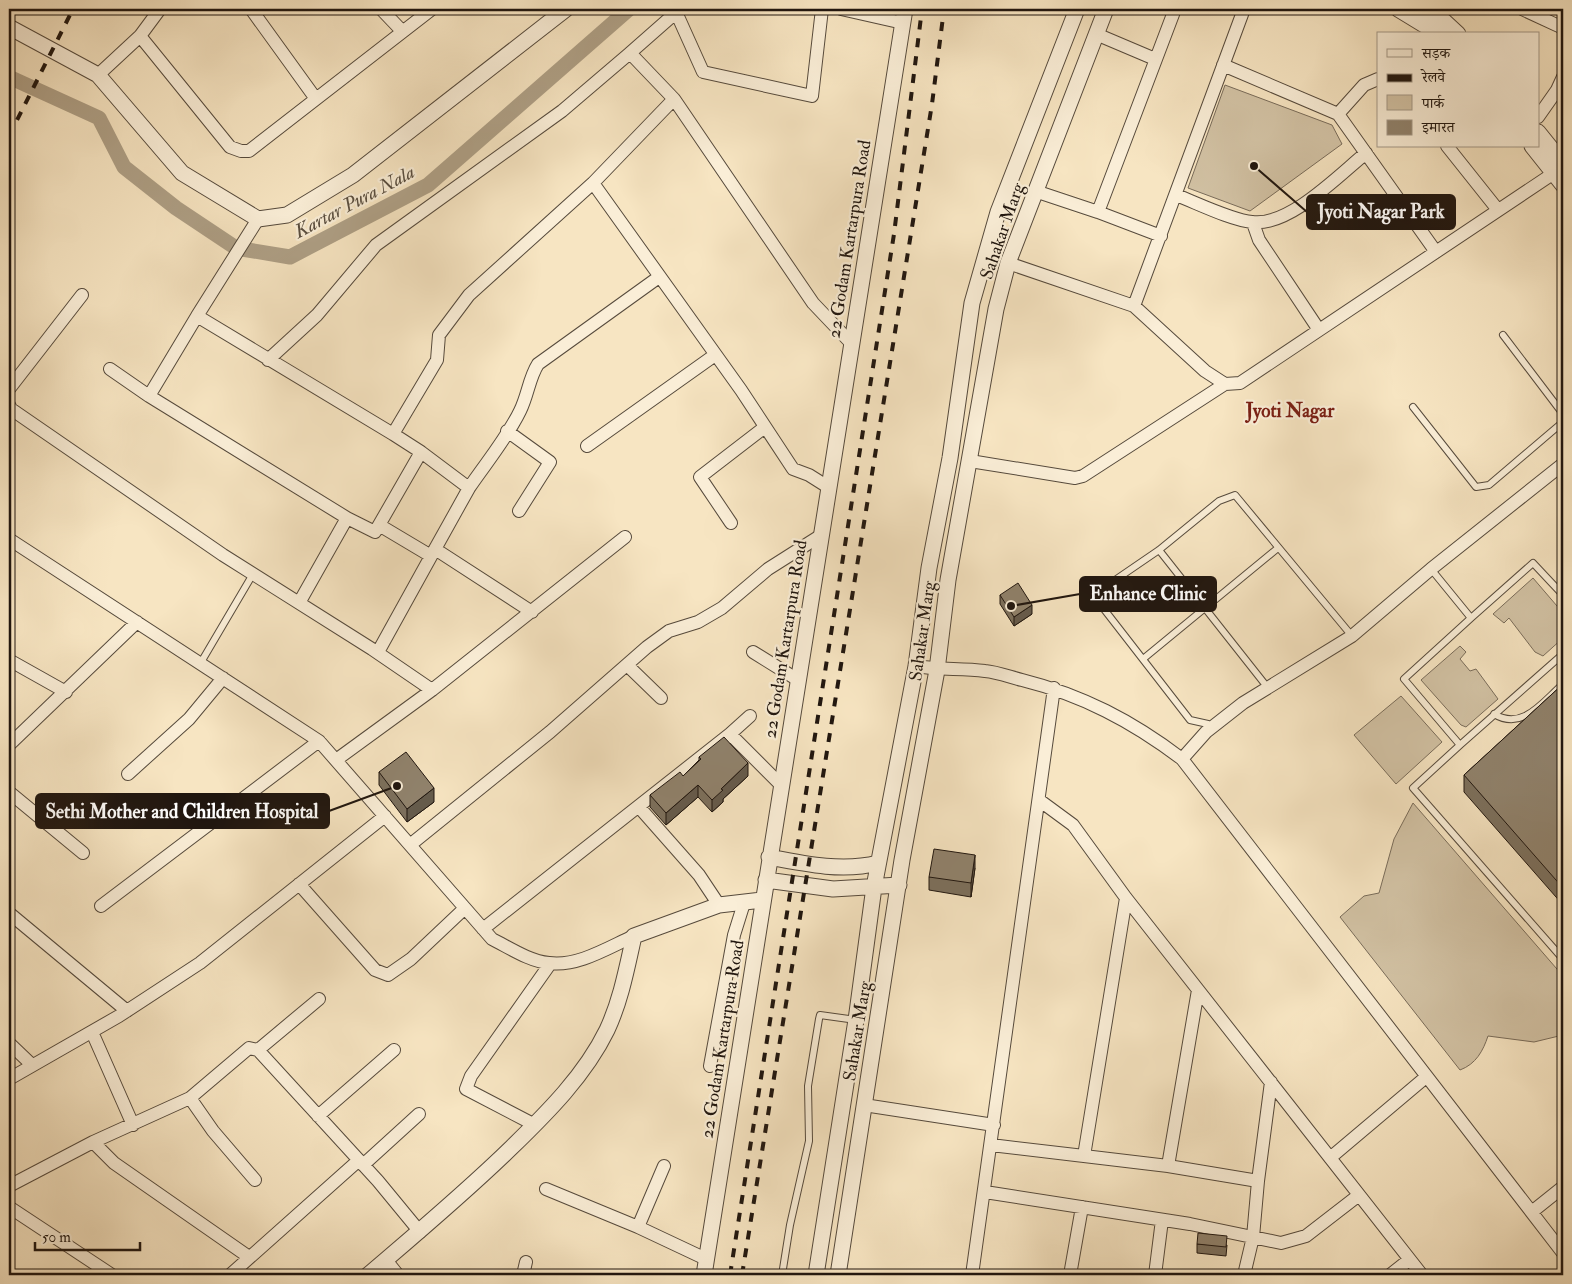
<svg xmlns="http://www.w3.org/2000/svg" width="1572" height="1284" font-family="'IM FELL Double Pica','Noto Serif Devanagari',serif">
<rect width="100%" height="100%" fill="#f7e5c2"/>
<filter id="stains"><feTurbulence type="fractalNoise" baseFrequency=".004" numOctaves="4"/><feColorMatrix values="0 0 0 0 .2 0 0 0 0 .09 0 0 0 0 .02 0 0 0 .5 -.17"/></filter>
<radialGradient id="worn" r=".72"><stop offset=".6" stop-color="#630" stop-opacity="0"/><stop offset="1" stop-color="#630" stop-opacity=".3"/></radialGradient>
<path fill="#d2c2a4" stroke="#796c5a" d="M 1225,85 L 1332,125 L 1342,144 L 1250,211 L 1188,188 Z
M 1533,578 L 1563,613 L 1563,638 L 1543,656 L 1535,652 L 1509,618 L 1504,623 L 1493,614 Z
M 1460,646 L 1466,652 L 1460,659 L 1470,671 L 1476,669 L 1498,699 L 1466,727 L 1461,725 L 1421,680 Z
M 1401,696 L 1442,742 L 1396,784 L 1354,735 Z
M 1413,803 L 1563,976 L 1563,1035 L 1534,1042 L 1488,1036 C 1483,1051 1476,1064 1460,1070 L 1340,917 L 1364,896 L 1379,893 L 1394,839 Z"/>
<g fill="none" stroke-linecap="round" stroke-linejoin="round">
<path stroke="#ae9f85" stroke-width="15" d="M 9,77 L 99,118 L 124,167 L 176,208 L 236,248 L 290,257 L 428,185 L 629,9"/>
<g stroke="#564a3c" stroke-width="8">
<path id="service" d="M 1503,335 L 1563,414
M 1413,407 L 1476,487 L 1489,485 L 1563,422
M 1159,550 L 1268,688
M 1431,569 L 1471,618 L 1404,679 L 1460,745 L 1413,788 L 1563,959
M 1471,618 L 1533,563 L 1563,595
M 1143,659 L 1278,548
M 200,664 L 253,574
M 1494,714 C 1522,731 1542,703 1561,686 L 1563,681
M 1211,727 L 1208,724 L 1190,720 L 1100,604 L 1102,589 L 1159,550 L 1219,501 L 1235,495 L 1352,636
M 1460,745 L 1563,654
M 782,1275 L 790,1225 L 809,1141 L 808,1086 L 819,1019 L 820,1015 L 856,1020"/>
</g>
<g stroke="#564a3c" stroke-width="14">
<path id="minor" d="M 251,9 L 316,99 L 432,9
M 381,9 L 402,31
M 841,9 L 903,23
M 1522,9 L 1563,28
M 676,12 L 703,72 L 812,96 L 822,9
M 1096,34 L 1155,59
M 140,36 L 230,147 L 241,151 L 249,151 L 316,99
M 1223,65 L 1338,114 L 1436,252
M 98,75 L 140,36 L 160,9
M 1562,96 L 1557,90 L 1563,77
M 674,99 L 630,53 L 680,9
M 1338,114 L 1364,85 L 1378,79
M 1538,117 L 1557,90
M 1447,146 L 1498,210
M 593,183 L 741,390 L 793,469 L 809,475 L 828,487
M 1035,191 L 1098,212 L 1161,236
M 1176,195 C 1197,203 1231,220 1252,222 C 1289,227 1339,175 1366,153
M 1098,212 L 1175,9
M 1253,223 L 1259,240 L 1319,330
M 1008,263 L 1134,306 L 1205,371 L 1225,384 L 1240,383 L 1554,173
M 1134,306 L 1244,9
M 197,316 L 258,219
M 268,360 L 317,315 L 376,245 L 562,111 L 630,53
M 110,369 L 149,396
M 9,389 L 82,295
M 9,405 L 11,409 L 223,555 L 372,649 L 432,690 L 336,760
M 507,431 L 550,462 L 519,511
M 587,446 L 715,355
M 421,452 L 469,488 C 486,463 507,438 520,411 C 528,395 529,378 538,364 L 659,277
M 970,461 L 1075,478 L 1083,476 L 1225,384
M 347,518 L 149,396 L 197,316 L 393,434
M 731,523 L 700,477 L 765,427
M 379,525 L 431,556
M 9,539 L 319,741 L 492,939 C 510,948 529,961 549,963 C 578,967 609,947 634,936
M 435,549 L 469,488
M 299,603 L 347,518 L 375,532 L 421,452 L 393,434 L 437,360 L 439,335 L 469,295 L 593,183 L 674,99 L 813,303 L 851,343
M 378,652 L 435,549 L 532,612
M 753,652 L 798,680
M 9,660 L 66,692
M 627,665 L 661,698
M 916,666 C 939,670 961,668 985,671 C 997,672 1010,677 1022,680 C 1082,695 1132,721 1182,759 L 1563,1253
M 432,690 L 625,537
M 730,734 L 750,716
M 9,745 L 137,622
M 1182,759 L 1206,732 L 1243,703 L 1352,636 L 1431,569 L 1563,464
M 128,774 L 189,719 L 223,678
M 9,792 L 83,853
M 1039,800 L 1073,825 L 1126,898 L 1422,1275
M 639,807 L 699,875 L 719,905
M 410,845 L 550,732 L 647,647 L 669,631 L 698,622 L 722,608 L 768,569 L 820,536
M 299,884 L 375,970 L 388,975 L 411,959 L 465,908
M 1126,898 L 1084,1156 L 1168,1166 L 1198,990
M 101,906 L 319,741
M 9,913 L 127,1011
M 483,929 L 730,734 L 781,785
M 92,1032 L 133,1125
M 9,1043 L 32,1065
M 258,1050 L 319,999
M 710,1066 L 734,935 L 744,903
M 9,1079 L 119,1016 L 200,963 L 385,816
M 190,1098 L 213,1131 L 255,1180
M 864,1105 L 994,1125
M 318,1116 L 394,1050
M 535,1125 L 466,1089 L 471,1076 L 550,964
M 93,1142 L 114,1163 L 249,1257
M 991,1145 L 1084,1156
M 1330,1158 L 1426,1077
M 363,1165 L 419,1114
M 1168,1166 L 1258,1181 L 1271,1082
M 9,1186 L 93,1142 L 190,1098 L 249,1048 L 258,1050 L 378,1181 L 420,1232
M 546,1189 L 638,1227 L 706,1259
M 985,1192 L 1190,1224 L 1281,1243 L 1306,1236 L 1359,1195
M 9,1207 L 112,1275
M 1533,1211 L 1563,1187
M 638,1227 L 664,1166
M 386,1260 L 398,1275
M 230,1275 L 359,1160
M 523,1275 L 526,1262
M 972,1275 L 1054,688
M 1070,1275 L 1082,1207
M 1155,1275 L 1162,1220
M 1244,1275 L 1253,1237 L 1258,1181
M 1390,1275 L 1409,1260"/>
</g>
<g stroke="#564a3c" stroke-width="17">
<path id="tertiary" d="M 1398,9 L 1439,34
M 1423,9 L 1444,21 L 1458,34
M 9,27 L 98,75 L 182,173 L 258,219 L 287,215 L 353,175 L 566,9
M 1538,132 L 1563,163
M 1532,146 L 1563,185
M 769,857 C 805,864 843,872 878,863
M 766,880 L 833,889 L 899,885
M 368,1275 C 417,1233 466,1192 512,1147 C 548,1112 585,1075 607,1030 C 621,1000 627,967 634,936 L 719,905 L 762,900
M 704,1275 L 905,9
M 816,1275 L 856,1020 L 874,887 L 916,666 L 929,568 L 950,458 L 972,303 L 998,212 L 1077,9
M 838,1275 L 902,860 L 937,670 L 948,580 L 996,309 L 1008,263 L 1106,9"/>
</g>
<use href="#service" stroke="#faeed7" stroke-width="6"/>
<use href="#minor" stroke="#faeed7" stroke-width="12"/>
<use href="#tertiary" stroke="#faeed7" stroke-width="15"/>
<path stroke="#20160f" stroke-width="4" stroke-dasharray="9 9" stroke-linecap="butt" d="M 9,136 L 73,9
M 730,1275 L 894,234 L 922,9
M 742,1275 L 932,104 L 944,9"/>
</g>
<path fill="#7c705d" stroke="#20160f" d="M 1000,595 L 1032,614 L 1014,626 L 1000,604 Z
M 1563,684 L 1563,905 L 1464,792 L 1464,775 Z
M 699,757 L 748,776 L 723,799 L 723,802 L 712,812 L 698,797 L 666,825 L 650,807 L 650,795 L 683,776 L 699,760 Z
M 379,772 L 434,802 L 407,822 L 379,785 Z
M 975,868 L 971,897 L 929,890 L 929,877 Z
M 1197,1244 L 1227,1245 L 1226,1256 L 1197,1253 Z"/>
<path fill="#655b4c" stroke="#20160f" d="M 1032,605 L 1032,614 L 1014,626 L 1014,617 Z
M 748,763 L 748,776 L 723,799 L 723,802 L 712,812 L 712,800 L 721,789 Z
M 698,785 L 698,797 L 666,825 L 666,813 Z
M 434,788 L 434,802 L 407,822 L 407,809 Z
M 975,855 L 975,868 L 971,897 L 971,883 Z"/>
<path fill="#90826c" stroke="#20160f" d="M 1018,583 L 1032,605 L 1014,617 L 1000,595 Z
M 1563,684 L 1563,888 L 1464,775 Z
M 724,737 L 748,763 L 721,789 L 723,790 L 712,800 L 698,785 L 666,813 L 650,795 L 680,772 L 683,776 L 701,759 L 699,757 Z
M 406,752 L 434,788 L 407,809 L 379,772 Z
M 934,849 L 975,855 L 971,883 L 929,877 Z
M 1198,1233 L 1227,1236 L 1226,1247 L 1197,1244 Z"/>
<g text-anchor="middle" stroke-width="4.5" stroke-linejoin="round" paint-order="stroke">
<g font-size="18" fill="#20160f" stroke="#faeed7">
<text transform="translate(1002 231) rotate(-71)" y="6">Sahakar Marg</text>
<text transform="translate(849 239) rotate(-81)" y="6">22 Godam Kartarpura Road</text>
<text transform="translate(922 631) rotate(-82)" y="6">Sahakar Marg</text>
<text transform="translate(785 639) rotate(-81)" y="6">22 Godam Kartarpura Road</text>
<text transform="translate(857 1031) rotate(-81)" y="6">Sahakar Marg</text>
<text transform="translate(722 1039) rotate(-81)" y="6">22 Godam Kartarpura Road</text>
</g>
<g font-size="19" font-style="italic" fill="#594d3e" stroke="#faeed7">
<text transform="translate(354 201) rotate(-28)" y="7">Kartar Pura Nala</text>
</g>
<g font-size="19" font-weight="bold" fill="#7a1f14" stroke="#faeed7">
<text x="1290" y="417">Jyoti Nagar</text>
</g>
</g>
<path fill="none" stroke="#20160f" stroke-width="2" d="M1254 166L1307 212M1011 606L1080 594M397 786L329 811"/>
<g fill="#20160f" stroke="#faeed7" stroke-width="2">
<circle cx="1254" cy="166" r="5"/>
<circle cx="1011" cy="606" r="5"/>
<circle cx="397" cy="786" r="5"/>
</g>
<g fill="#20160f" stroke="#20160f" stroke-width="2">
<rect x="1307" y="195" width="148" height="34" rx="5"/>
<rect x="1080" y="577" width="136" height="34" rx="5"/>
<rect x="36" y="794" width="293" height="34" rx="5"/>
</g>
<g font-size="19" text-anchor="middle" font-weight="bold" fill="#fff">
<text x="1381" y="218">Jyoti Nagar Park</text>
<text x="1148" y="600">Enhance Clinic</text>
<text x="182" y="818">Sethi Mother and Children Hospital</text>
</g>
<rect width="1572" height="1284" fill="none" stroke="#f7e5c2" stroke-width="30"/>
<rect x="10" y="10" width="1552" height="1264" fill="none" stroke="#20160f" stroke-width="2.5"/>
<rect x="15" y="15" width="1542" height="1254" fill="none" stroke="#20160f"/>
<rect x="1377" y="32" width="162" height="115" fill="#faeed7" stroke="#a39887"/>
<rect x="1387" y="49" width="25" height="8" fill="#faeed7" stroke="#a39887"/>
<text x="1422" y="58" font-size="15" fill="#20160f">सड़क</text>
<rect x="1387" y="74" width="25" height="8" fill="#20160f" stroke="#a39887"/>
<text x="1422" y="82" font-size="15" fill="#20160f">रेलवे</text>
<rect x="1387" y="95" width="25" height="15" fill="#d2c2a4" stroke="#a39887"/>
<text x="1422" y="108" font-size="15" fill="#20160f">पार्क</text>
<rect x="1387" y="120" width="25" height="15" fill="#90826c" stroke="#a39887"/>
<text x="1422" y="132" font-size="15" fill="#20160f">इमारत</text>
<path d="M35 1242v8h105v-8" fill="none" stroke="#20160f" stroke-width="2.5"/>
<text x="42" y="1242" font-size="15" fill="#20160f" stroke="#faeed7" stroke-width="4" paint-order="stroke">50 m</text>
<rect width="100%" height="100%" filter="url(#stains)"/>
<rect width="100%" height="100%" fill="url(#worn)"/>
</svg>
